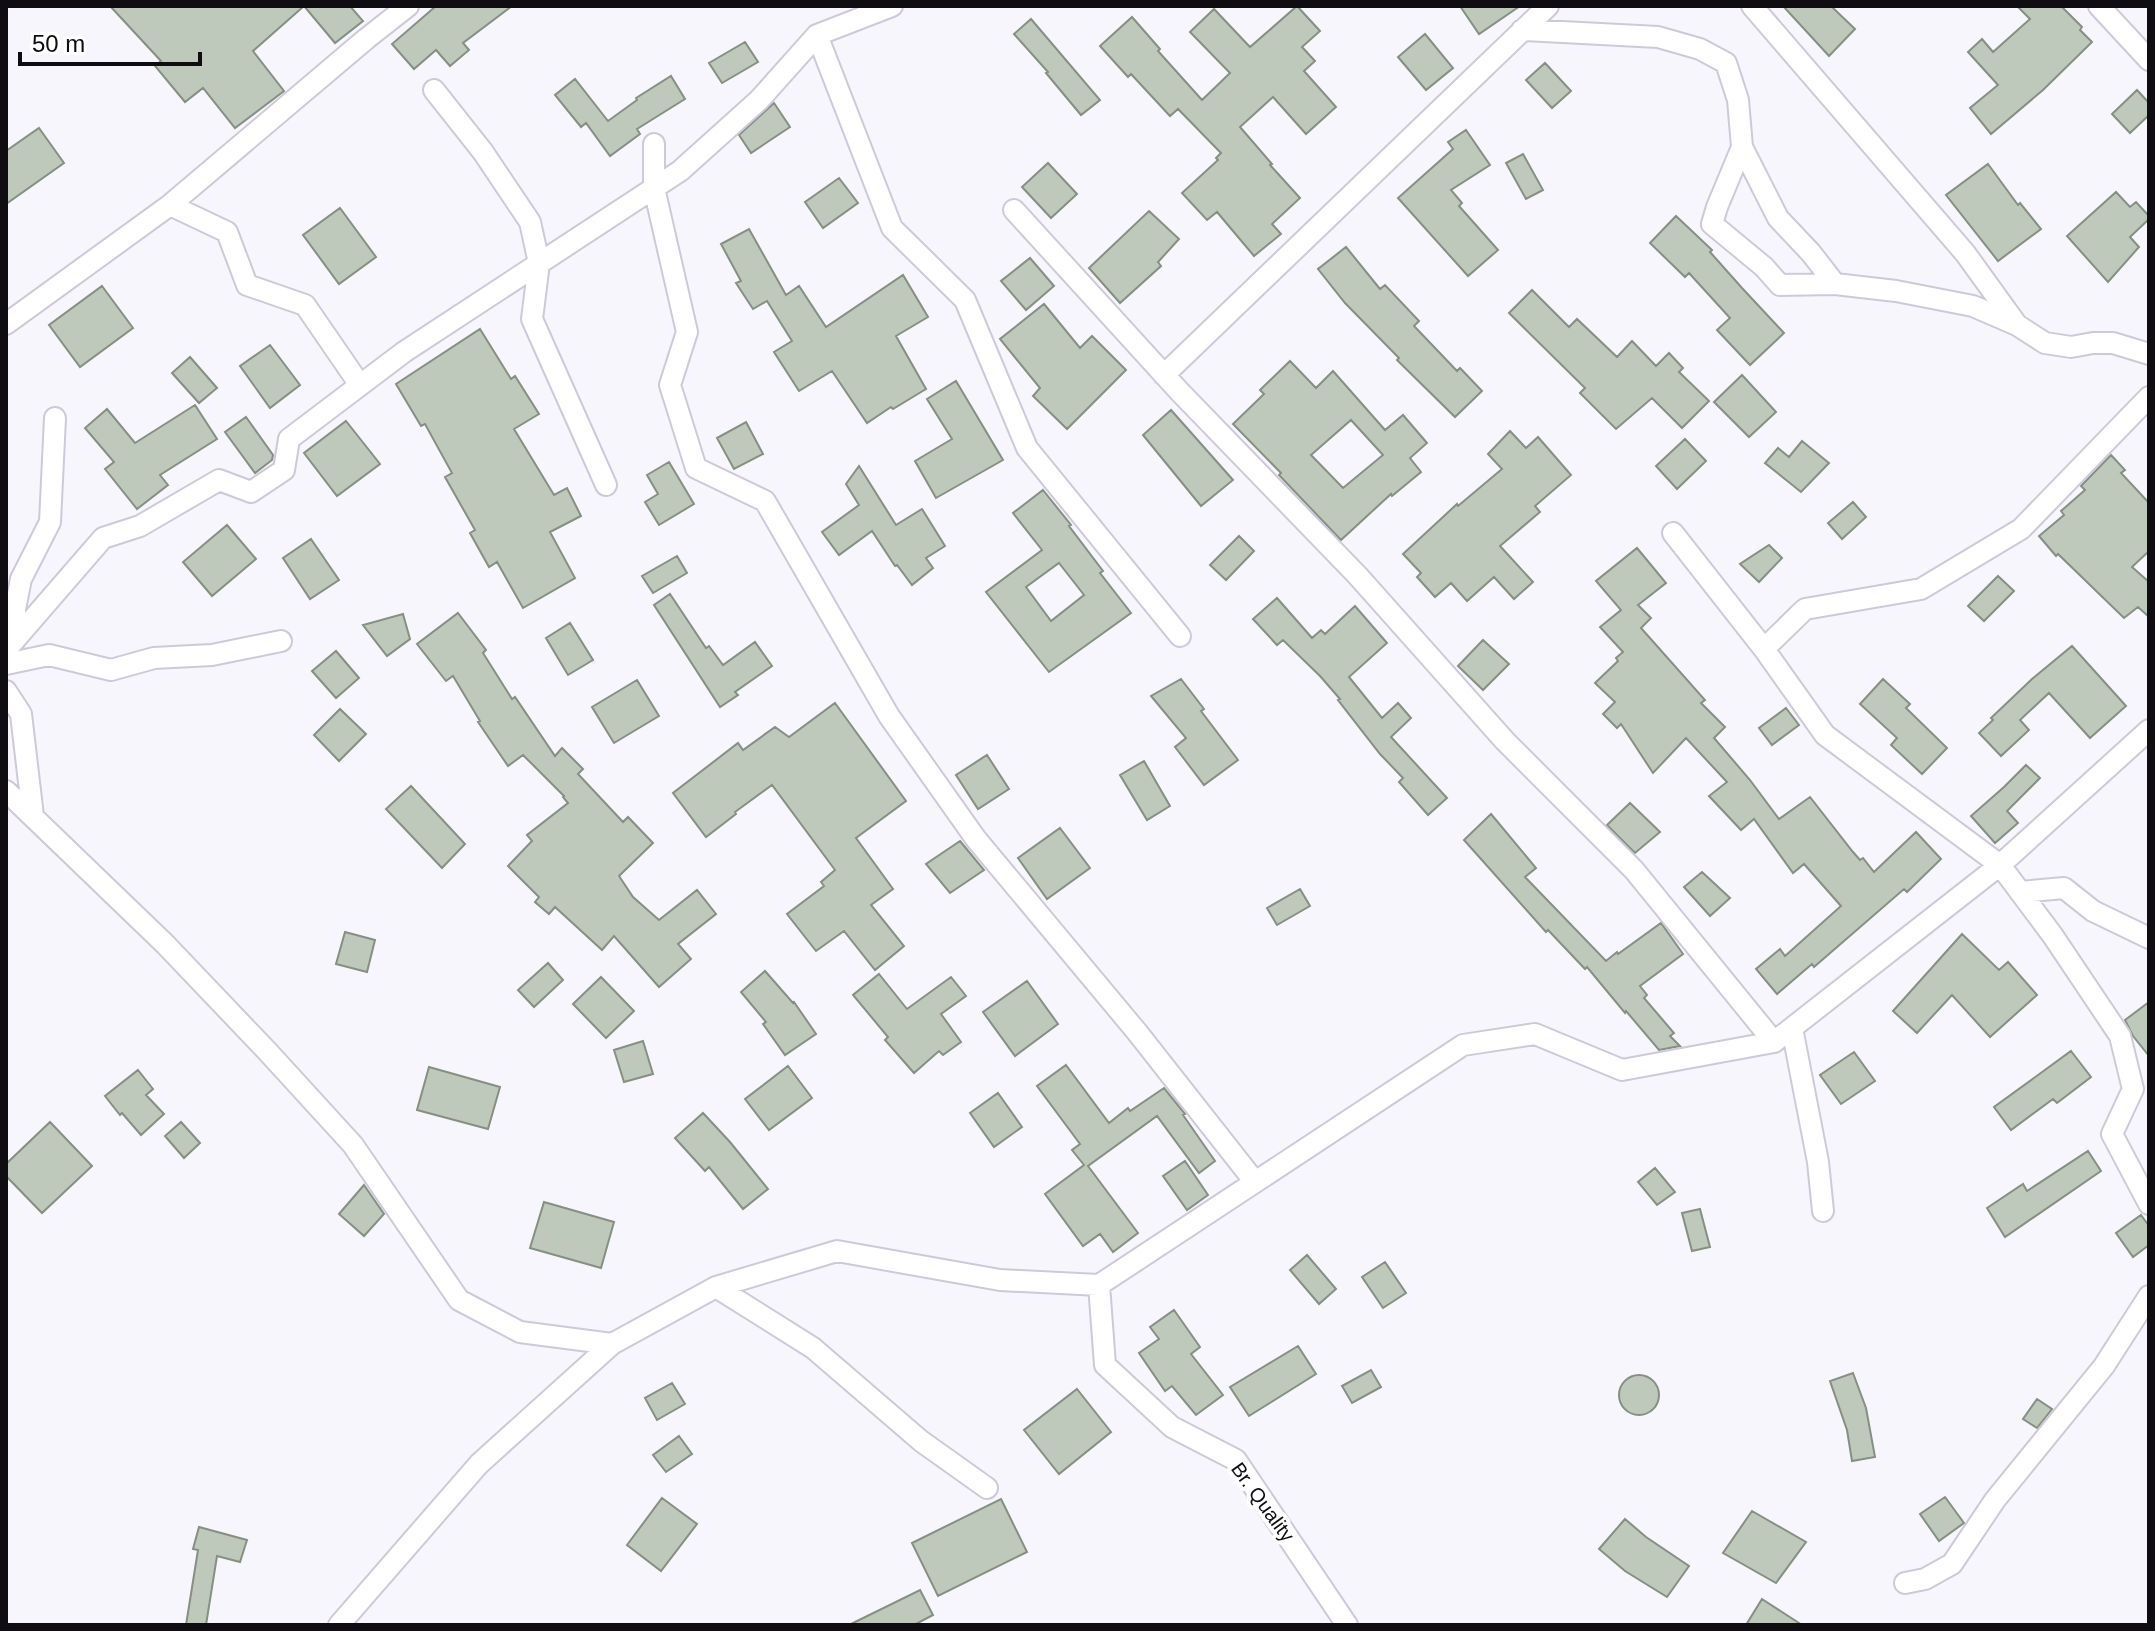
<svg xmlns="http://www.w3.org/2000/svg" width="2155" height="1631" font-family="Helvetica,sans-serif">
<rect width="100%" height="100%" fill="#f8f6fd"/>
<path fill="#bfc9bb" stroke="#858f82" stroke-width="2" fill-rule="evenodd" d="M 110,6 L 304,6 L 253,51 L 284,91 L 235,128 L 203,88 L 185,102 L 155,66 L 161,61 Z
M 304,6 L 350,6 L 363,21 L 335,43 Z
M 436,6 L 512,6 L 463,43 L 469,50 L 450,66 L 436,50 L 414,69 L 392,44 Z
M 1297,6 L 1320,31 L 1302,47 L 1315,61 L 1304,71 L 1336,107 L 1306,134 L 1273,97 L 1240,127 L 1272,164 L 1270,165 L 1300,198 L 1272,224 L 1281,234 L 1254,256 L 1217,212 L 1207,220 L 1182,193 L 1218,160 L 1216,158 L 1221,153 L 1178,109 L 1170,116 L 1131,74 L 1128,77 L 1100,46 L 1132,17 L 1160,49 L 1158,51 L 1202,100 L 1230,73 L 1190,32 L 1214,9 L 1250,47 Z
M 1460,6 L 1520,6 L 1479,34 Z
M 1783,6 L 1831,6 L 1855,29 L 1829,56 Z
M 2017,6 L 2061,6 L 2082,27 L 2080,30 L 2092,42 L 2043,90 L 1991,134 L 1970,108 L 1998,85 L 1968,52 L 1982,39 L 1993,52 L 2030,19 Z
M 1031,19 L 1100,100 L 1081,115 L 1046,73 L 1048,72 L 1014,34 Z
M 1425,34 L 1453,68 L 1426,90 L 1398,57 Z
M 745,42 L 758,62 L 722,83 L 709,63 Z
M 1545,63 L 1571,91 L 1552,108 L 1526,80 Z
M 671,76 L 685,99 L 637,129 L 640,134 L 610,156 L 586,123 L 581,127 L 555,95 L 575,79 L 608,121 L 637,100 L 636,98 Z
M 2137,90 L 2149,103 L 2149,115 L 2130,133 L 2112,114 Z
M 774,103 L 790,127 L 751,153 L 739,135 Z
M 39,128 L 64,163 L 6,204 L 6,151 Z
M 1466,130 L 1490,165 L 1451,190 L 1462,203 L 1459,206 L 1498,250 L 1468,276 L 1398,198 L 1453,149 L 1448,142 Z
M 1523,154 L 1543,190 L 1526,199 L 1506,163 Z
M 1048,163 L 1077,194 L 1051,218 L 1022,187 Z
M 1988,164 L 2018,205 L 2020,203 L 2041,229 L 1998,261 L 1946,195 Z
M 839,178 L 858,203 L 823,228 L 805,202 Z
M 2116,192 L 2130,207 L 2136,202 L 2149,216 L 2149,219 L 2130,237 L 2139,247 L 2108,282 L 2067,236 Z
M 340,208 L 376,257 L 339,284 L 303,235 Z
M 1149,211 L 1179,239 L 1158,262 L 1161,266 L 1120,303 L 1089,268 Z
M 1676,216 L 1712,250 L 1710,252 L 1742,288 L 1784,333 L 1750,365 L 1717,330 L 1730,318 L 1689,273 L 1685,277 L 1650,243 Z
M 749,229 L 786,295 L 799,286 L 826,327 L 903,275 L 928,317 L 896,336 L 926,389 L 893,409 L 891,407 L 867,423 L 832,371 L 799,391 L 774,352 L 792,341 L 767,301 L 753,309 L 736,283 L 741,281 L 721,244 Z
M 1346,247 L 1380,289 L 1385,285 L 1419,321 L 1414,326 L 1457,371 L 1460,368 L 1482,391 L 1455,417 L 1397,360 L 1399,358 L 1345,303 L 1318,269 Z
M 1030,258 L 1054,286 L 1026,310 L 1001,281 Z
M 102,286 L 133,328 L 80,367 L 49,325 Z
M 1532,290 L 1569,327 L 1577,319 L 1617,357 L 1632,341 L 1656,366 L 1669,353 L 1683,368 L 1679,372 L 1709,401 L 1682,428 L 1652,398 L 1616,429 L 1580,393 L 1585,388 L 1509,313 Z
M 1044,304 L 1080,348 L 1092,336 L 1126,370 L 1067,429 L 1033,396 L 1040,388 L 1000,339 Z
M 480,329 L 511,379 L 515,376 L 539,414 L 514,429 L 554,495 L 567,488 L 581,516 L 550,532 L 575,578 L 523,608 L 497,562 L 489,567 L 470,533 L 475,530 L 445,477 L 452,473 L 425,424 L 421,426 L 396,384 Z
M 270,345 L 300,385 L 270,408 L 240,366 Z
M 190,357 L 217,388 L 199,403 L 172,373 Z
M 1290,361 L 1316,388 L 1333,371 L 1385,430 L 1403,415 L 1427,443 L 1410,458 L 1421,472 L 1392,496 L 1391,494 L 1341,540 L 1279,475 L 1281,473 L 1233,424 L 1264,394 L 1260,390 ZM 1351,420 L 1383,455 L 1343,488 L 1311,455 Z
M 1742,375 L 1776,412 L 1749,437 L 1714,402 Z
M 956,381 L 1003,460 L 936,498 L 915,461 L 952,439 L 927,399 Z
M 195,405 L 217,439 L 160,475 L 168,485 L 137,509 L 105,469 L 114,462 L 85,428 L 107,409 L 135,443 Z
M 1171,410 L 1233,480 L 1201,506 L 1143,435 Z
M 246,417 L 273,455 L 272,460 L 255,473 L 225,432 Z
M 346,421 L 380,464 L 337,496 L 304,453 Z
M 746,422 L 763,454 L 734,469 L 717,438 Z
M 1510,431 L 1526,448 L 1538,437 L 1571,475 L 1535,506 L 1540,512 L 1500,546 L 1533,582 L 1514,599 L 1494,577 L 1467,601 L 1451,583 L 1435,597 L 1417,577 L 1421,573 L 1403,554 L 1457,504 L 1458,506 L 1502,469 L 1488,454 Z
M 1685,439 L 1706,461 L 1677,489 L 1656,466 Z
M 1802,441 L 1829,463 L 1801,492 L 1765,463 L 1778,448 L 1789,457 Z
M 2111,455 L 2125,470 L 2121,473 L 2149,503 L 2149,551 L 2132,567 L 2149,582 L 2149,617 L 2138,607 L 2124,618 L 2058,554 L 2056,556 L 2039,536 L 2064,515 L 2061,511 L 2085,490 L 2081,486 Z
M 669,462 L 694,504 L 659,525 L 645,502 L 658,494 L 647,475 Z
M 859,466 L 896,525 L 922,509 L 945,546 L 926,558 L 933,568 L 912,585 L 897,565 L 895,566 L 872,531 L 839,555 L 822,532 L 859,505 L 846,484 Z
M 1043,490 L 1071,525 L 1069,526 L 1103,571 L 1100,573 L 1131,613 L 1049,672 L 986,592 L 1042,550 L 1013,513 ZM 1059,563 L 1084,595 L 1051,621 L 1026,587 Z
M 1853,502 L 1866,517 L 1842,539 L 1828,523 Z
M 227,525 L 256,559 L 212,596 L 183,562 Z
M 1239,536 L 1254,551 L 1226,580 L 1210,565 Z
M 311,539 L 339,580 L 310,599 L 283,558 Z
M 1769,545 L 1782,558 L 1759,582 L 1740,564 Z
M 1637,548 L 1666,583 L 1638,605 L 1651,618 L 1641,628 L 1705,700 L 1701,703 L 1725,727 L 1714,738 L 1750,780 L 1779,819 L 1810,797 L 1853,852 L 1860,860 L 1863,858 L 1874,872 L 1916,832 L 1941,859 L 1907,892 L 1904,889 L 1814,967 L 1812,964 L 1777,994 L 1756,969 L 1780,949 L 1785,956 L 1841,906 L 1804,864 L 1793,873 L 1754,819 L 1741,830 L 1709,796 L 1727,782 L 1686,738 L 1653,773 L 1621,724 L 1617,728 L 1603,714 L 1615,702 L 1595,683 L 1618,661 L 1616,658 L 1623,652 L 1600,627 L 1621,610 L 1596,581 Z
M 677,556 L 687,573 L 653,593 L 642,576 Z
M 1998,576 L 2014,591 L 1984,621 L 1968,606 Z
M 670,594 L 706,648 L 709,646 L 723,665 L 755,642 L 772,666 L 735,692 L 738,695 L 720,707 L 654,605 Z
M 1277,598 L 1312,638 L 1321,630 L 1325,634 L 1355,606 L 1387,643 L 1349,677 L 1382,718 L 1398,703 L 1411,718 L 1391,737 L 1447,798 L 1428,815 L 1399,782 L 1403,778 L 1380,754 L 1338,700 L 1340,699 L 1320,676 L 1283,640 L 1277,645 L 1253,619 Z
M 458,613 L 486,650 L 483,653 L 512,699 L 515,697 L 555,756 L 562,748 L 583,769 L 578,774 L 623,822 L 628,817 L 653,843 L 619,876 L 633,897 L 659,920 L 697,890 L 716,914 L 678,944 L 691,959 L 659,987 L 614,936 L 602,950 L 555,907 L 549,914 L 535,902 L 539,897 L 508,866 L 532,841 L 527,835 L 568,803 L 563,797 L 564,796 L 523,755 L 508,766 L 478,722 L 480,721 L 453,676 L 446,681 L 417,644 Z
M 403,614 L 410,639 L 387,656 L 363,625 Z
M 570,623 L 593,660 L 568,675 L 546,638 Z
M 1483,640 L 1509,664 L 1483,690 L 1458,666 Z
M 2072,646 L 2126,706 L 2090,738 L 2049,693 L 2020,720 L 2029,730 L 2001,756 L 1979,733 L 1993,720 L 1991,718 L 2032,679 Z
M 336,651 L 359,678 L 336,698 L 312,671 Z
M 1181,679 L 1204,709 L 1201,711 L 1238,760 L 1204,785 L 1175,747 L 1186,738 L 1151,696 Z
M 1883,679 L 1910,704 L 1906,708 L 1947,748 L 1922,774 L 1891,745 L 1897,738 L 1860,704 Z
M 637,680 L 659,716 L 614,743 L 592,707 Z
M 835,703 L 906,801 L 856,838 L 893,889 L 871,905 L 904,946 L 875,970 L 844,931 L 816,951 L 787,914 L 824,886 L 821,882 L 835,870 L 772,785 L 735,812 L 736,814 L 706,837 L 673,793 L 738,743 L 743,750 L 775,727 L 789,737 Z
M 1786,708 L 1799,725 L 1772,745 L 1759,728 Z
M 340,709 L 366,734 L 339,761 L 314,735 Z
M 987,755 L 1009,789 L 978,809 L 956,775 Z
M 1144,761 L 1170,806 L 1147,820 L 1120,775 Z
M 2026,765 L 2040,778 L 2007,811 L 2018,823 L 1995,843 L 1971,816 L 2004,787 Z
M 411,786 L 465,844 L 442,868 L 386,809 Z
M 1630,803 L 1660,832 L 1635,853 L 1607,825 Z
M 1491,814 L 1536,868 L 1525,877 L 1606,961 L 1617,952 L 1618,954 L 1661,923 L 1683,954 L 1640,986 L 1647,995 L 1644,998 L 1674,1033 L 1670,1036 L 1680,1046 L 1659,1050 L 1626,1011 L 1625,1013 L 1587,967 L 1585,969 L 1548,930 L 1546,932 L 1464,840 Z
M 1060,828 L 1090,868 L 1047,899 L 1018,858 Z
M 960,841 L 984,870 L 950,893 L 926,864 Z
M 1702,872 L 1730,898 L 1710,916 L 1684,887 Z
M 1300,889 L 1310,906 L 1277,925 L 1267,908 Z
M 345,932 L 375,940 L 367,972 L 336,964 Z
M 1962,934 L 1999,970 L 2008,962 L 2037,995 L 1990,1037 L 1952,995 L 1917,1033 L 1893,1011 Z
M 548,963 L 563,980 L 534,1007 L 518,990 Z
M 765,971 L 793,1003 L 794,1002 L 816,1034 L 785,1055 L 763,1024 L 766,1022 L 741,992 Z
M 879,974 L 907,1009 L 951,977 L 966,996 L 941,1014 L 961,1042 L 943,1055 L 939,1051 L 914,1073 L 885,1040 L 888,1037 L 853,995 Z
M 601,977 L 634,1011 L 606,1038 L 573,1004 Z
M 1027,981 L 1058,1024 L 1015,1056 L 983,1012 Z
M 2149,1002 L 2149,1056 L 2133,1036 L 2125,1020 Z
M 643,1041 L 653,1074 L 624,1082 L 614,1050 Z
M 2071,1051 L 2091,1077 L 2057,1103 L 2053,1099 L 2011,1130 L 1994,1107 Z
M 1854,1052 L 1875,1081 L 1841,1104 L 1820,1075 Z
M 1066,1065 L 1109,1123 L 1128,1108 L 1130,1111 L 1164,1088 L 1181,1109 L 1185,1114 L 1183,1115 L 1215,1161 L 1199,1173 L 1157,1116 L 1088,1166 L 1138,1233 L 1113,1252 L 1100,1234 L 1083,1246 L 1045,1194 L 1084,1165 L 1072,1150 L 1080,1144 L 1037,1086 Z
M 788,1066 L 812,1098 L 769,1130 L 745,1099 Z
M 429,1067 L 500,1087 L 488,1129 L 417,1110 Z
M 138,1070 L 153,1089 L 146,1095 L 164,1114 L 141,1135 L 122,1113 L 120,1115 L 105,1096 Z
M 998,1093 L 1022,1127 L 994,1147 L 970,1113 Z
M 703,1113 L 730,1142 L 768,1189 L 743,1209 L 709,1167 L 705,1171 L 675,1138 Z
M 50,1122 L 92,1166 L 42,1213 L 6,1176 L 6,1164 Z
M 181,1122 L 200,1143 L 184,1158 L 165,1136 Z
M 2088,1151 L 2101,1171 L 2005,1237 L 1987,1208 L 2023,1184 L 2027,1191 Z
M 1185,1161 L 1208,1195 L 1187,1210 L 1163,1176 Z
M 1655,1168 L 1675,1192 L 1657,1205 L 1638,1182 Z
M 364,1185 L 384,1214 L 364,1236 L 339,1214 Z
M 544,1202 L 614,1222 L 601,1268 L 530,1248 Z
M 1700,1209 L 1710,1247 L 1692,1251 L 1682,1213 Z
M 2141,1215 L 2149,1226 L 2149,1245 L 2133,1257 L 2116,1233 Z
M 1307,1255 L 1336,1289 L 1319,1304 L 1290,1270 Z
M 1385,1262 L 1406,1293 L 1383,1308 L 1362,1277 Z
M 1174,1310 L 1200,1347 L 1191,1354 L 1223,1395 L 1196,1415 L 1172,1386 L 1165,1391 L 1139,1353 L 1159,1339 L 1150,1327 Z
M 1298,1346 L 1316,1374 L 1249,1416 L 1230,1387 Z
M 1371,1370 L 1381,1387 L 1352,1403 L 1342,1386 Z
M 1853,1373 L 1866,1408 L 1875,1457 L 1852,1461 L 1847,1430 L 1830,1381 Z
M1619 1395a20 20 0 1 1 40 0a20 20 0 1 1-40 0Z
M 672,1383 L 685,1404 L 657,1420 L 645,1398 Z
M 1077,1389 L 1111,1432 L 1059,1474 L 1024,1430 Z
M 2037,1399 L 2052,1409 L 2037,1428 L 2023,1419 Z
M 679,1436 L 692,1454 L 666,1472 L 653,1455 Z
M 1945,1497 L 1964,1523 L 1939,1541 L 1920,1514 Z
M 662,1498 L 697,1524 L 661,1571 L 627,1545 Z
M 1001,1499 L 1027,1552 L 938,1596 L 912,1543 Z
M 1752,1511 L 1806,1542 L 1776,1583 L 1723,1553 Z
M 1625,1519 L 1646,1537 L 1689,1566 L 1667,1597 L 1625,1571 L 1599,1549 Z
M 199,1527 L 247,1540 L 240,1562 L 217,1556 L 206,1625 L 186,1625 L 198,1550 L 193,1549 Z
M 920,1590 L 933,1615 L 914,1625 L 849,1625 Z
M 1762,1599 L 1802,1625 L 1746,1625 Z"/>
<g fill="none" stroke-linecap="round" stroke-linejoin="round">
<g stroke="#cec9d9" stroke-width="24">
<path id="minor" d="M 1752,6 L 1965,253 L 2017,325 L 2045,343 L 2071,347 L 2093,343 L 2113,343 L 2149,354
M 2099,6 L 2149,60
M 1522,30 L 1658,37 L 1700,49 L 1726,63 L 1738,100 L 1742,147 L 1778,218 L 1811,253 L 1835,284 L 1896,291 L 1973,306 L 2017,325
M 817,35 L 892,228 L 965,300 L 1027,448 L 1180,636
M 434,90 L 483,152 L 530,222 L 539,263 L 532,319 L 606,485
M 654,144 L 654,188 L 687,332 L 670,385 L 696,468 L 765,501 L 889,716 L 976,839 L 1137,1032 L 1255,1182
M 1742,147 L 1717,207 L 1712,224 L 1764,267 L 1780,285 L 1835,284
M 170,205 L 227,232 L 247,285 L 305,305 L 360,385
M 1014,210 L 1179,391 L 1358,576 L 1505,741 L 1634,870 L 1774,1042
M 6,324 L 170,205 L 366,39 L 408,6
M 1164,375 L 1548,6
M 1673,533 L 1764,649 L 1825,735 L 2000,865 L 2053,936 L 2120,1036 L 2133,1089 L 2112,1134 L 2149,1204
M 15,640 L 15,609 L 21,579 L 50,522 L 55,418
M 1764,649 L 1805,609 L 1921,589 L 2021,529 L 2149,397
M 6,650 L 103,538 L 140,526 L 219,480 L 251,492 L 284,470 L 289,439 L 404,352 L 680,171 L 759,100 L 817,35 L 892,6
M 6,664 L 49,655 L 111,670 L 154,658 L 212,655 L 281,641
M 6,691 L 21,714 L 33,816
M 6,791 L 165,944 L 268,1052 L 353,1145 L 459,1300 L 520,1332 L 612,1344
M 2020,892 L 2064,888 L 2093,911 L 2149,938
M 1792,1028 L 1818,1162 L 1823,1211
M 1099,1285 L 1105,1365 L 1172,1427 L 1236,1460 L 1347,1625
M 716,1287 L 813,1348 L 921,1441 L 987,1488
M 1905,1583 L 1925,1579 L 1952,1564 L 1995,1500 L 2104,1366 L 2149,1296
M 339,1625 L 479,1464 L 612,1344 L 716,1287 L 837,1251 L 1000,1280 L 1099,1285 L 1463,1045 L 1535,1034 L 1622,1070 L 1774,1042 L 2000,865 L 2149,730"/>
</g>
<use href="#minor" stroke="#fff" stroke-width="20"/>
</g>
<g text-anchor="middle" stroke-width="8" stroke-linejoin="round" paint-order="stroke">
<g font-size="20" fill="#0f0d12" stroke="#fff">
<text transform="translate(1263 1502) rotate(54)" y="7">Br. Quality</text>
</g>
</g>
<rect width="2155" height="1631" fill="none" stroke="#0f0d12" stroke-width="16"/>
<path d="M20 52v12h180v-12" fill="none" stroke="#0f0d12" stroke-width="4"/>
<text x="32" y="52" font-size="24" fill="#0f0d12" stroke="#ffffff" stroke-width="6" paint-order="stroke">50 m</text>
</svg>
